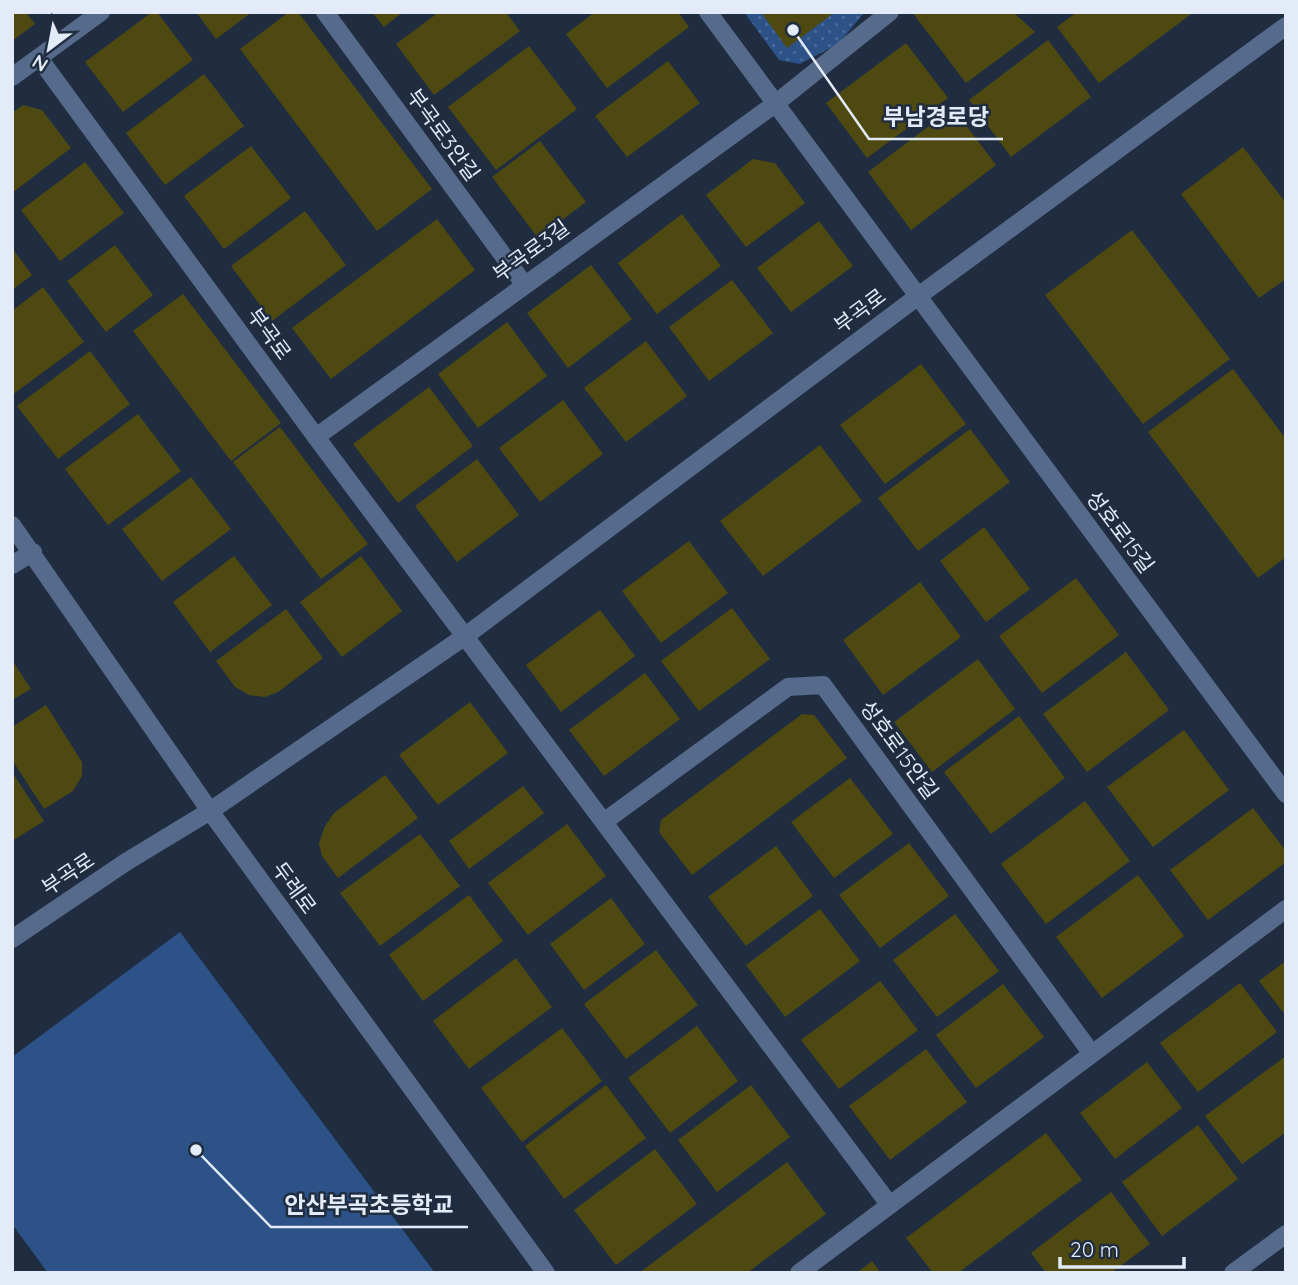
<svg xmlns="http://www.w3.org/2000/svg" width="1298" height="1285" font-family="Quicksand,'Noto Sans KR',sans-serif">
<defs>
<pattern id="park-dots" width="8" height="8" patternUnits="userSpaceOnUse" patternTransform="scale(1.75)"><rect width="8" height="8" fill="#2c5288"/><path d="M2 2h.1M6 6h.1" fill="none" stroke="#4a6b9a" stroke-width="1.8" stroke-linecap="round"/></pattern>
</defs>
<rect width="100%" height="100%" fill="#202d40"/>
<path fill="#2c5288" d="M 180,932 L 435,1273 L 48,1273 L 12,1224 L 12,1057 Z"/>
<path fill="url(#park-dots)" d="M 744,12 L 865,12 L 838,44 L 800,64 L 779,60 Z"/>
<path fill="#4e4911" d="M 12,12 L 26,12 L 35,24 L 12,41 Z
M 152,12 L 157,12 L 193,60 L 123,112 L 85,62 Z
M 196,12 L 252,12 L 216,39 Z
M 289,12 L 298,12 L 432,189 L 377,231 L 240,49 Z
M 372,12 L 403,12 L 384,27 Z
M 439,12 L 506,12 L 520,31 L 434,95 L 396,44 Z
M 595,12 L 678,12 L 689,27 L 607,88 L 566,34 Z
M 761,12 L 835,12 L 787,48 Z
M 912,12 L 1013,12 L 1035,32 L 966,83 Z
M 1077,12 L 1194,12 L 1099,83 L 1057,27 Z
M 1048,40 L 1091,97 L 1011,157 L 969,100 Z
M 906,43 L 948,98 L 867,158 L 826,103 Z
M 529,46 L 577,109 L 496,170 L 448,107 Z
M 668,61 L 700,103 L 627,157 L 595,116 Z
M 204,74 L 244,126 L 165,185 L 126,133 Z
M 23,105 L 42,110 L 71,148 L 12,193 L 12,113 Z
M 953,108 L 996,165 L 911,230 L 868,172 Z
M 540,141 L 586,202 L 538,238 L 492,177 Z
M 251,146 L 291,198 L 224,249 L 184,196 Z
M 1243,147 L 1286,203 L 1286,279 L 1259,298 L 1181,194 Z
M 753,159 L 775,163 L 805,203 L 746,247 L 706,195 Z
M 85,162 L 124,213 L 60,261 L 21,210 Z
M 305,211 L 346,265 L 272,321 L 231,266 Z
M 682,214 L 721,266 L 657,314 L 618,263 Z
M 437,219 L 475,270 L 331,379 L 292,328 Z
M 819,221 L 853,266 L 791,312 L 757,268 Z
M 1132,230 L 1230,359 L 1143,424 L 1045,295 Z
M 115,245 L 153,295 L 106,332 L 67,281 Z
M 12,248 L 32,275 L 12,290 Z
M 591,265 L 632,319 L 568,368 L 527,313 Z
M 732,280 L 773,333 L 709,381 L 669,327 Z
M 43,287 L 84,342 L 12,395 L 12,311 Z
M 183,294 L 281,423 L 231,461 L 133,331 Z
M 507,322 L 547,376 L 478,428 L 438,374 Z
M 646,341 L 687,396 L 626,442 L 584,388 Z
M 90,351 L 130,404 L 58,459 L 17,406 Z
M 921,364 L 966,424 L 885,484 L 840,425 Z
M 1233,369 L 1286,439 L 1286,557 L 1258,578 L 1148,432 Z
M 429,387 L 473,446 L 398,503 L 353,444 Z
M 563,400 L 603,454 L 540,502 L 499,448 Z
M 138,414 L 181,471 L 108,525 L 65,469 Z
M 280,427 L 368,544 L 321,579 L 233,462 Z
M 970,429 L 1010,482 L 918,551 L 878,498 Z
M 820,445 L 862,501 L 763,576 L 720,521 Z
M 477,459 L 519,515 L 457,562 L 415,506 Z
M 191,477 L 231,529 L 162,581 L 122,529 Z
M 984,527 L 1030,589 L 986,622 L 940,561 Z
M 689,541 L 728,593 L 661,643 L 622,591 Z
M 234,556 L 272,605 L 210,652 L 173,602 Z
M 361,556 L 402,611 L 342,657 L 300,602 Z
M 1076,578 L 1119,635 L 1042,693 L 999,636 Z
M 920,582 L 961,637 L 883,695 L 843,640 Z
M 732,608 L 770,659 L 699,711 L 661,661 Z
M 286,609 L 323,658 L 278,692 L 265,697 L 249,695 L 235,687 L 216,661 Z
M 600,610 L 635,656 L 561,712 L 526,665 Z
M 1126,652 L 1169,710 L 1087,772 L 1043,714 Z
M 978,659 L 1015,709 L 932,772 L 894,722 Z
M 12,660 L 31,689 L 12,700 Z
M 645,673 L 680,719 L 604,776 L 569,730 Z
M 470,702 L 508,753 L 438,805 L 399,755 Z
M 46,705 L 82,762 L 82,776 L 73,791 L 44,809 L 12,760 L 12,727 Z
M 802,714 L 814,715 L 847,758 L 692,875 L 659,832 L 661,820 Z
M 1019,716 L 1065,778 L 991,834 L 944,772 Z
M 1184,730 L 1229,790 L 1153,847 L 1107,787 Z
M 12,772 L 44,821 L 12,841 Z
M 385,775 L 418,818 L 338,878 L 322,856 L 319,843 L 325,826 L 334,813 Z
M 850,778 L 893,834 L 834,878 L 791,822 Z
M 523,786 L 544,813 L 469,869 L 449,841 Z
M 1085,801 L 1130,861 L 1046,924 L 1001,864 Z
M 1253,808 L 1286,851 L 1286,862 L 1208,920 L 1170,870 Z
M 567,824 L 606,876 L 528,935 L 488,883 Z
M 420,834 L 460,886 L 380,946 L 340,893 Z
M 909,843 L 949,896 L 880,948 L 839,895 Z
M 776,846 L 813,896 L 746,946 L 708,897 Z
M 1138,875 L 1184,936 L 1102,998 L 1056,937 Z
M 469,895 L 503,941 L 423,1001 L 389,955 Z
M 611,898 L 645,944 L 584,990 L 550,944 Z
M 820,909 L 860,961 L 785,1017 L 746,965 Z
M 955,914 L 999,971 L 937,1017 L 893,960 Z
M 656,950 L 698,1005 L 626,1059 L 584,1004 Z
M 516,958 L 552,1007 L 469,1069 L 433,1021 Z
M 1286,961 L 1286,1016 L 1259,981 Z
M 880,981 L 918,1030 L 839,1089 L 801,1040 Z
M 1240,983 L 1277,1032 L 1198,1092 L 1160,1043 Z
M 1003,984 L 1044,1037 L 976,1088 L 936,1035 Z
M 697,1026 L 738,1081 L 670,1133 L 628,1078 Z
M 562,1028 L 602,1081 L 522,1142 L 481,1088 Z
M 926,1049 L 967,1102 L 890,1160 L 849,1106 Z
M 1286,1056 L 1286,1132 L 1242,1164 L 1205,1116 Z
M 1147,1062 L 1182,1108 L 1115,1159 L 1080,1113 Z
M 606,1085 L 646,1138 L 564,1199 L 525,1146 Z
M 751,1085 L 790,1137 L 717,1192 L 678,1140 Z
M 1198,1125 L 1238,1179 L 1162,1236 L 1122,1182 Z
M 1046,1133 L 1082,1180 L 958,1273 L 933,1273 L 906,1238 Z
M 655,1149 L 697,1204 L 616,1265 L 574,1210 Z
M 787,1162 L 826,1214 L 747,1273 L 639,1273 Z
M 1111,1192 L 1150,1244 L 1111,1273 L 1046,1273 L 1031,1253 Z
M 872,1261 L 881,1273 L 857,1273 Z"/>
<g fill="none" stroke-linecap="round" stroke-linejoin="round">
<path stroke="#566b8b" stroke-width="18" d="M 325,12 L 524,284
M 708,12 L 1286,794
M 39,58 L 316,437 L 889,1204
M 12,77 L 101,12
M 316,437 L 775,104 L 890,12
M 12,525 L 210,811 L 546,1273
M 12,565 L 33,552
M 605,821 L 788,687 L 823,685 L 1092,1054
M 12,939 L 126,862 L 210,811 L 464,637 L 917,297 L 1286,26
M 799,1273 L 1286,909
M 1233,1273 L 1286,1234"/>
</g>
<g text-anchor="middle" stroke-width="5" stroke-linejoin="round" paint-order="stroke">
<g font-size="21" fill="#e2ebf7" stroke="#202d40">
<text transform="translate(443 135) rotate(54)" y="7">부곡로3안길</text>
<text transform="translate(531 251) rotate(-36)" y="7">부곡로3길</text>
<text transform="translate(860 311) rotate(-37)" y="7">부곡로</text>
<text transform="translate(269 334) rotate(54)" y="7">부곡로</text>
<text transform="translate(1120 532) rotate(53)" y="7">성호로15길</text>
<text transform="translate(899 750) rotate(54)" y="7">성호로15안길</text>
<text transform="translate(68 874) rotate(-34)" y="7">부곡로</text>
<text transform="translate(294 888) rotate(54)" y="7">두레로</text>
</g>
</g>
<path fill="none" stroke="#e2ebf7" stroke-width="2.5" d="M793 30L869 139H1003M196 1150L271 1227H468"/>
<g fill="#e2ebf7" stroke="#202d40" stroke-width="2.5">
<circle cx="793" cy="30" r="7"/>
<circle cx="196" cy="1150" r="7"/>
</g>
<g font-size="23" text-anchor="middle" font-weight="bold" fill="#e2ebf7" stroke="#202d40" stroke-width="5" stroke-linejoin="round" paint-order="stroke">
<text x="936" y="125">부남경로당</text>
<text x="369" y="1213">안산부곡초등학교</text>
</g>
<rect width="1298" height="1285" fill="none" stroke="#e2ebf7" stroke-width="28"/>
<g transform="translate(49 49) rotate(212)" stroke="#202d40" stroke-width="5" paint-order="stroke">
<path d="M0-5L12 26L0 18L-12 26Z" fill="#e2ebf7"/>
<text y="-10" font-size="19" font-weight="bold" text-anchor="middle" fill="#e2ebf7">N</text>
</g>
<path d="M1060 1257v10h124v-10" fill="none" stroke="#e2ebf7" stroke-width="3.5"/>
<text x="1070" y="1257" font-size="21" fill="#e2ebf7" stroke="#202d40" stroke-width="5" paint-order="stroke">20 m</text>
</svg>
